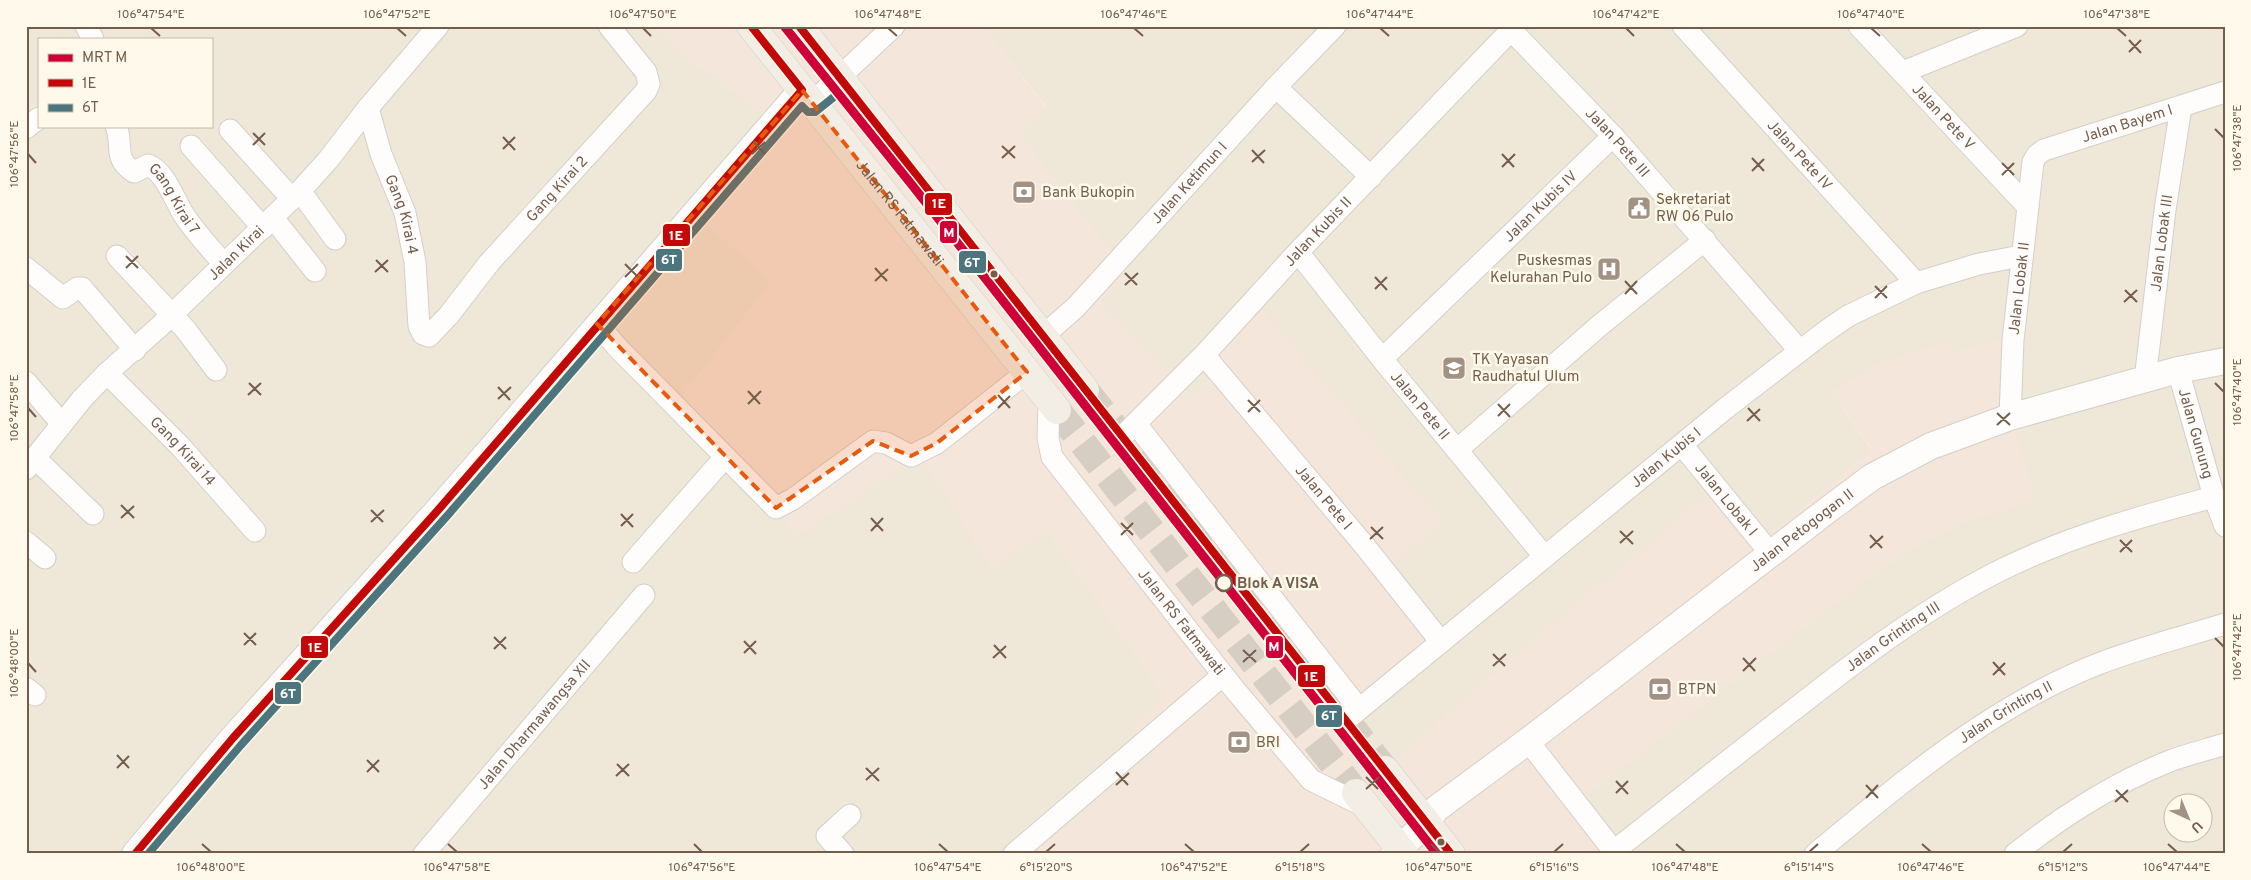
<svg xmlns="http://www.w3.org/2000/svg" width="2251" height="880" font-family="Overpass,sans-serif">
<rect width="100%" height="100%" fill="#f6f3ea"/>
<path fill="#efe7d8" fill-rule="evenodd" d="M 26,26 L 658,26 L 677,50 L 782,127 L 771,282 L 683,395 L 920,456 L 1047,531 L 1165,695 L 1156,755 L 1033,854 L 26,854 ZM 39,39 L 211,39 L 211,126 L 39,126 Z
M 981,26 L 2225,26 L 2225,854 L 1612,854 L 1577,807 L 1595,788 L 1868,578 L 1923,542 L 1973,517 L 1988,517 L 2015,427 L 2001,342 L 1872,367 L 1832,393 L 1872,450 L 1865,457 L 1761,541 L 1717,487 L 1536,638 L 1391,764 L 1359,724 L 1356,714 L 1216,374 L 1192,397 L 1100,304 L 1129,275 L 1019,134 L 1047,107 ZM 2174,802 L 2204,802 L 2204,832 L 2174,832 Z"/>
<path fill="#f4e6db" d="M 658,26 L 981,26 L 1047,108 L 1019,134 L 1129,275 L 1100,304 L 1192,397 L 1217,374 L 1431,634 L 1429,644 L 1356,714 L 1359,724 L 1391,764 L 1536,638 L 1717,486 L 1761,541 L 1865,457 L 1872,449 L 1832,393 L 1872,367 L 1910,352 L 1948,343 L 1957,350 L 2001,342 L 2015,427 L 2036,500 L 1988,517 L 1973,517 L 1923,542 L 1868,578 L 1595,788 L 1577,807 L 1612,854 L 1033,854 L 1156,755 L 1130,727 L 1165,695 L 1047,531 L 991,569 L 920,456 L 797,537 L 683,395 L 771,282 L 702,221 L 782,127 L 677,50 Z
M 1263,310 L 1442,522 L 1392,565 L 1213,353 Z"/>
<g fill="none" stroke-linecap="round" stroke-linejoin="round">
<path stroke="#d6cec2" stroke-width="28" stroke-dasharray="28 14" stroke-linecap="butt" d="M 1085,390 L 1385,770
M 1057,410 L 1356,793"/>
<g stroke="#d5cfc7" stroke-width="23">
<g id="minor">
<path d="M 86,26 L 93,39"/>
<path id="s1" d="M 1683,26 L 1916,283"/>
<path id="s2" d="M 1859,26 L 2028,207"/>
<path id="s3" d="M 1511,30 L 1613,136 L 1799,350"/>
<path d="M 1903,72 L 2017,26"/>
<path d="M 1276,87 L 1371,177"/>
<path d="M 812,103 L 894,26"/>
<path id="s4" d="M 368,108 L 381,154 L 405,213 L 415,262 L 419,326 L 423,334 L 429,336 L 449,315 L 489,263 L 646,91 L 649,84 L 646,72 L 609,26"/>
<path id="s5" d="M 116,126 C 124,145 112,158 134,172 L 148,165 C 165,171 175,201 184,215 C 195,232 210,248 223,263"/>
<path d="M 26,128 L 39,118"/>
<path d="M 230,130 L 292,199"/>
<path d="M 191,146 L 263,228"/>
<path d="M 300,191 L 335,239"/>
<path d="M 273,218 L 315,271"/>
<path id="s6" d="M 1298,252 L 1382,359 L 1544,556"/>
<path d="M 117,256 L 186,330 L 216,370"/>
<path d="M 26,268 L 63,298 L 77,288 L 82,288 L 135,350"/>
<path d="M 597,324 L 619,349 L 776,508 L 793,499 L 873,441 L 886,443 L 911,456 L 937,443 L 1027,372"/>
<path id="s7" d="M 1043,336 L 1076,307 L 1276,87 L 1335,26"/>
<path id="s8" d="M 1204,355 L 1364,545 L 1441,642"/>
<path id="s9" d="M 1382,359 L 1613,136"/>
<path id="s10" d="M 2178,370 L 2214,497 L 2225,526"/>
<path id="s11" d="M 107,373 L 180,446 L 255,531"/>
<path id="s12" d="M 2145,380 L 2165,210 L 2181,107"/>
<path d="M 26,382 L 62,424"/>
<path id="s13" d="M 1049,401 L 1048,438 L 1052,457 L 1235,690 L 1311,780 L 1366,807"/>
<path id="s14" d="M 2010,417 L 2013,340 L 2033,162 L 2037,155 L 2044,150 L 2225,92"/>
<path d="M 1136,424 L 1359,709"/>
<path id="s15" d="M 1122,437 L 1204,355 L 1298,252 L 1515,26"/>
<path id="s16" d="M 1682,445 L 1771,554"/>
<path d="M 1457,450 L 1599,326 L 1705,240"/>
<path d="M 35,458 L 93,514"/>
<path id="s17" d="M 26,469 L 82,399 L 107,373 L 158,328 L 300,191 L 328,160 L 368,108 L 438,26"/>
<path d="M 26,542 L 45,558"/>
<path d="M 633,562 L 725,457"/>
<path d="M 26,688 L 35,695"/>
<path id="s18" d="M 1346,720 L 1726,408 L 1822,334 L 1848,316 L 1916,283 L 1979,264 L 2021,256"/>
<path d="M 1528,741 L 1616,854"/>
<path id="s19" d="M 1614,851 C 1675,803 1735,755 1796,708 C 1861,657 1928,606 2003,569 C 2070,536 2142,516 2214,497"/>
<path id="s20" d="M 424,854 L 644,595"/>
<path d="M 843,854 L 827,836 L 850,815"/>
<path d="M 1014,854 L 1223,675"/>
<path id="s21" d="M 1815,854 C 1902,782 1991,706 2098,664 C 2139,648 2183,637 2225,624"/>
<path d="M 2015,854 C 2059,818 2116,782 2170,761 C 2188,754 2207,750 2225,744"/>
</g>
</g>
<g stroke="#d5cfc7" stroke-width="28">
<g id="tertiary">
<path d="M 135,854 L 233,738 L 439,509 L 802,90"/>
<path id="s22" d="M 1394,854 L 1427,822 L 1436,809 L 1528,741 L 1825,512 L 1872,477 L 1931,446 L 2010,417 L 2178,370 L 2225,361"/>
</g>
</g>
<g stroke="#d5cec6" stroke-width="29">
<g id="primary">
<path id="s23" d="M 751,26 L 1057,410"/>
<path d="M 799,26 L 1085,390"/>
<path d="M 1385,770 L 1451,854"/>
<path d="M 1356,793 L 1404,854"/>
</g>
</g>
<use href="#minor" stroke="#fefdfc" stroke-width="21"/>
<use href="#tertiary" stroke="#fefdfc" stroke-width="26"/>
<use href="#primary" stroke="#f2eee5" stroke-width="28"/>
<g stroke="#fef9eb" stroke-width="11">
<path id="bus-1" d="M 799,26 L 1451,854
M 135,854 L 233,738 L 439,509 L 802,90 L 751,26"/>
</g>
<g stroke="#fef9eb" stroke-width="11">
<path id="bus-2" d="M 148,854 L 241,745 L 447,516 L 802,106 L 808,112 L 815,112 L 839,93 L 1438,854"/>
</g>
<use href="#bus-1" stroke="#c20809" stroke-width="8"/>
<use href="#bus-2" stroke="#4d757d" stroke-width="8"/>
<g stroke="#fef9eb" stroke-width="12">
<path id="metro-1" d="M 784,26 L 912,185 L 1437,854"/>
</g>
<use href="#metro-1" stroke="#ce0037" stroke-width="9"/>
</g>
<path fill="#e8590c" fill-opacity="0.2" stroke="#e8590c" stroke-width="4" stroke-dasharray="10 6" stroke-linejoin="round" d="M 802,90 L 1027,372 L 937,443 L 911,456 L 873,441 L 776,508 L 597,324 Z"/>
<path fill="none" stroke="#745d4b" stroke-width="2" d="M 151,28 L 160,36M 397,28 L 406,36M 643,28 L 651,36M 888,28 L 897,36M 1134,28 L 1143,36M 1380,28 L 1389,36M 1626,28 L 1634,36M 1871,28 L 1880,36M 2117,28 L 2126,36M 2129,40 L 2141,53M 2129,52 L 2141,40M 2215,129 L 2224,138M 253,133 L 265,145M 503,137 L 515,150M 753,141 L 765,154M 253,145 L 265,133M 1002,146 L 1015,158M 503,149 L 515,137M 1252,150 L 1264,163M 28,154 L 36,163M 752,154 L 765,142M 1502,154 L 1514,167M 1002,158 L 1015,146M 1752,158 L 1764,171M 1252,162 L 1265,150M 2002,163 L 2014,175M 1502,167 L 1515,154M 1752,171 L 1764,159M 2002,175 L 2014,163M 126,256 L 138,268M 376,260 L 388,272M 625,264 L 638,277M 126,268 L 138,256M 875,268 L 887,281M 375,272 L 388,260M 1125,273 L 1137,285M 625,277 L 638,264M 1375,277 L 1387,290M 875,281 L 888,269M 1625,281 L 1637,294M 1125,285 L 1138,273M 1875,286 L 1887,298M 1375,289 L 1387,277M 2125,290 L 2137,302M 1625,294 L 1637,281M 1875,298 L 1887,286M 2124,302 L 2137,290M 249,383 L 261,395M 2215,383 L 2224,392M 498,387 L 510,400M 748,391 L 760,404M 248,395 L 261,383M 998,395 L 1010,408M 498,399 L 511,387M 1248,400 L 1260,412M 748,404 L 761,391M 1498,404 L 1510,417M 28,408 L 36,417M 998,408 L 1010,396M 1748,408 L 1760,421M 1248,412 L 1260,400M 1997,413 L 2010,425M 1498,416 L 1510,404M 1747,421 L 1760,409M 1997,425 L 2010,413M 121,505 L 134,518M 371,510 L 383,522M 621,514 L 633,527M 121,518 L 134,506M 871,518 L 883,531M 371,522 L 384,510M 1121,523 L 1133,535M 621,526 L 633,514M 1371,527 L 1383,539M 871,531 L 883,518M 1620,531 L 1633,544M 1121,535 L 1133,523M 1870,535 L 1882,548M 1370,539 L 1383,527M 2120,540 L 2132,552M 1620,543 L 1633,531M 1870,548 L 1883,536M 2120,552 L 2132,540M 244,633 L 256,645M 494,637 L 506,649M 2215,638 L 2224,647M 744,641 L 756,654M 244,645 L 256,633M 994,645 L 1006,658M 494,649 L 506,637M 1243,650 L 1256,662M 744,653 L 756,641M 1493,654 L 1505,666M 993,658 L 1006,646M 1743,658 L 1755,671M 1243,662 L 1256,650M 1993,662 L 2005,675M 28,663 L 36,672M 1493,666 L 1506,654M 1743,671 L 1756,658M 1993,675 L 2005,663M 117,755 L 129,768M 367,760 L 379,772M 617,764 L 629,776M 117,768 L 129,756M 866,768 L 879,781M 367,772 L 379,760M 1116,772 L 1128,785M 616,776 L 629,764M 1366,777 L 1378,789M 866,780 L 879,768M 1616,781 L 1628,794M 1116,785 L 1129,773M 1866,785 L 1878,798M 1366,789 L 1379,777M 2116,790 L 2128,802M 1616,793 L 1628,781M 1866,798 L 1878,785M 2115,802 L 2128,790M 202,844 L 211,852M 448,844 L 457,852M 694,844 L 702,852M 939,844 L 948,852M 1185,844 L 1194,852M 1431,844 L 1439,852M 1676,844 L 1685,852M 1922,844 L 1931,852M 2168,844 L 2177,852M 1046,852 L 1055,844M 1300,852 L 1309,844M 1554,852 L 1563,844M 1809,852 L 1818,844M 2063,852 L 2072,844"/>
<defs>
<g id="bank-square" transform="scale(1.25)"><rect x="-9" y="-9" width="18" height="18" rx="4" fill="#a29283" stroke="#fef9eb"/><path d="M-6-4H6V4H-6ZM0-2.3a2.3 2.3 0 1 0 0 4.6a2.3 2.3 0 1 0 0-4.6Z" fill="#fff"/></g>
<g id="civic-square" transform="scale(1.25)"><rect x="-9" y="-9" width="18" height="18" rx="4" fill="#a29283" stroke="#fef9eb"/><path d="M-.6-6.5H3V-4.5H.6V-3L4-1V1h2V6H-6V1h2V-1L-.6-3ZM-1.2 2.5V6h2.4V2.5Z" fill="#fff"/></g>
<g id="hospital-square" transform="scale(1.25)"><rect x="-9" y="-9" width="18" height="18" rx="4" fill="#a29283" stroke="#fef9eb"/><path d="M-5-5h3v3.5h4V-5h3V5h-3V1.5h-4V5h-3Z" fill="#fff"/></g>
<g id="school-square" transform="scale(1.25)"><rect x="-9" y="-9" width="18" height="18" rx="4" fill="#a29283" stroke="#fef9eb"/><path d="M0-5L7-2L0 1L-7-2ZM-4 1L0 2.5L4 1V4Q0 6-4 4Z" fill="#fff"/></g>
</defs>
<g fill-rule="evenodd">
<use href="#bank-square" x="1024" y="192"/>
<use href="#civic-square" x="1639" y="208"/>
<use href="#hospital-square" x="1609" y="269"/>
<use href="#school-square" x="1454" y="368"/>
<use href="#bank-square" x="1660" y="689"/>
<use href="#bank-square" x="1239" y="742"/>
</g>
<g fill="#745d4b" stroke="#fef9eb" stroke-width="2">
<circle cx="994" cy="274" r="4.5"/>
<circle cx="1441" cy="842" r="4.5"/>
</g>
<circle fill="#fef9eb" stroke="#745d4b" stroke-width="2.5" cx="1224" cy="583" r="8"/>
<g text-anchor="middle" stroke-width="5" stroke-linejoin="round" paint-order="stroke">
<g font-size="15" fill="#745d4b" stroke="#fef9eb">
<text dy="5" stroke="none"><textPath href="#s2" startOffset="124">Jalan Pete V</textPath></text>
<text dy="5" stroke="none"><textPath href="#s14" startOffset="360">Jalan Bayem I</textPath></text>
<text dy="5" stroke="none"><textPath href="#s3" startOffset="155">Jalan Pete III</textPath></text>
<text dy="5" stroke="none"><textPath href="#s1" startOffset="174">Jalan Pete IV</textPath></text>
<text dy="5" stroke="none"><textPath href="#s7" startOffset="212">Jalan Ketimun I</textPath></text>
<text dy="5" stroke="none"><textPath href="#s4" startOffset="436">Gang Kirai 2</textPath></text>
<text dy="5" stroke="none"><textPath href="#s5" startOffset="111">Gang Kirai 7</textPath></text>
<text dy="5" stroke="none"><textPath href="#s9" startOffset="220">Jalan Kubis IV</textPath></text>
<text dy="5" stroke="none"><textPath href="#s23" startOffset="239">Jalan RS Fatmawati</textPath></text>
<text dy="5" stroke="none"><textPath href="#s4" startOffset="112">Gang Kirai 4</textPath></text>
<text dy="5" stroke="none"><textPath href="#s15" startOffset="284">Jalan Kubis II</textPath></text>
<text dy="5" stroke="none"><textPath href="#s12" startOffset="138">Jalan Lobak III</textPath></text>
<text dy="5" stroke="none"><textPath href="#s17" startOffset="302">Jalan Kirai</textPath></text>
<text dy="5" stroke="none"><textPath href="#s14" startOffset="129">Jalan Lobak II</textPath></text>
<text dy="5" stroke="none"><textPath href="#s6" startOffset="196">Jalan Pete II</textPath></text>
<text dy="5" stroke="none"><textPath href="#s10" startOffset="66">Jalan Gunung</textPath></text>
<text dy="5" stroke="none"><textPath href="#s11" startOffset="109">Gang Kirai 14</textPath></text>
<text dy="5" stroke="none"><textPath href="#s18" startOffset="414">Jalan Kubis I</textPath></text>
<text dy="5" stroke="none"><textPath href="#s8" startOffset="186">Jalan Pete I</textPath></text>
<text dy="5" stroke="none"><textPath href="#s16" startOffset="70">Jalan Lobak I</textPath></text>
<text dy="5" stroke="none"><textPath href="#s22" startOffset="522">Jalan Petogogan II</textPath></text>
<text dy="5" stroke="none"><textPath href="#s13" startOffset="266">Jalan RS Fatmawati</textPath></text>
<text dy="5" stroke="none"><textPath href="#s19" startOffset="352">Jalan Grinting III</textPath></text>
<text dy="5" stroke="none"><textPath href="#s21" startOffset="238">Jalan Grinting II</textPath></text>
<text dy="5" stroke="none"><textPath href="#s20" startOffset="170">Jalan Dharmawangsa XII</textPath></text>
</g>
<g font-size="15" fill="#745d4b" stroke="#fef9eb" text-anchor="start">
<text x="1042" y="197">Bank Bukopin</text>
<text x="1656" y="204">Sekretariat<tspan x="1656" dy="17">RW 06 Pulo</tspan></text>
<text x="1592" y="265" text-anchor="end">Puskesmas<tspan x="1592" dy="17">Kelurahan Pulo</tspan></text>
<text x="1472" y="364">TK Yayasan<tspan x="1472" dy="17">Raudhatul Ulum</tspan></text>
<text x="1678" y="694">BTPN</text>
<text x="1256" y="747">BRI</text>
</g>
<g font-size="15" font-weight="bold" fill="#745d4b" stroke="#fef9eb" text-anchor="start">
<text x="1237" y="588">Blok A VISA</text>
</g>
</g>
<g stroke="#fef9eb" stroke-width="2">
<rect x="924" y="192" width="29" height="24" rx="5" fill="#c20809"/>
<rect x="939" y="220" width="19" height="24" rx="5" fill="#ce0037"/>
<rect x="662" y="223" width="29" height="24" rx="5" fill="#c20809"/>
<rect x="655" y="248" width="28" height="24" rx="5" fill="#4d757d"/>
<rect x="958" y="250" width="29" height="24" rx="5" fill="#4d757d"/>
<rect x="1265" y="635" width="19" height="24" rx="5" fill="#ce0037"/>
<rect x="300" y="635" width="29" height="24" rx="5" fill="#c20809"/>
<rect x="1297" y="664" width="29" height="24" rx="5" fill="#c20809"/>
<rect x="274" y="681" width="28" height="24" rx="5" fill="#4d757d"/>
<rect x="1315" y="704" width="28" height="24" rx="5" fill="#4d757d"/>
</g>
<g font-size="14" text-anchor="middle" font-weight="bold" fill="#fff">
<text x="939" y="208">1E</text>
<text x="949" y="237">M</text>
<text x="676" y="240">1E</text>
<text x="669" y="264">6T</text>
<text x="972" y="267">6T</text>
<text x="1274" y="651">M</text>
<text x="315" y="652">1E</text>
<text x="1311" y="681">1E</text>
<text x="288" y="698">6T</text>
<text x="1329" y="720">6T</text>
</g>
<rect width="2251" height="880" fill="none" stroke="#fef9eb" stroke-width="55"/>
<rect x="38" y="38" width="175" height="90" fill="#fef9eb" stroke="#c7bbab"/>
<rect x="48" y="54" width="25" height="8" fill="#ce0037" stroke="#c7bbab"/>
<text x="82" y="62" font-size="15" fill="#745d4b">MRT M</text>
<rect x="48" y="79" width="25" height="8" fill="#c20809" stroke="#c7bbab"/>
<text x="82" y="88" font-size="15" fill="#745d4b">1E</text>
<rect x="48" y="104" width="25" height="8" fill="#4d757d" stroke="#c7bbab"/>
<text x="82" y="112" font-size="15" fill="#745d4b">6T</text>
<g transform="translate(2188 818) rotate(136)"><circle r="24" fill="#fef9eb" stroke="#c7bbab"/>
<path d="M0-4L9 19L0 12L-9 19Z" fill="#a29283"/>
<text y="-8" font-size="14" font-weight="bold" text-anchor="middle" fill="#745d4b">U</text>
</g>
<rect x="28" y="28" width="2196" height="824" fill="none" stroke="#745d4b" stroke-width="2"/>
<g font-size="12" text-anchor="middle" fill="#745d4b">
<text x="151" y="18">106°47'54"E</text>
<text x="397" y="18">106°47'52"E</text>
<text x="643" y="18">106°47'50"E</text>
<text x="888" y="18">106°47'48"E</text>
<text x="1134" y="18">106°47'46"E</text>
<text x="1380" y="18">106°47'44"E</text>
<text x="1626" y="18">106°47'42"E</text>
<text x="1871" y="18">106°47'40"E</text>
<text x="2117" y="18">106°47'38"E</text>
<text transform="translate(2237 138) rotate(-90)" y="4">106°47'38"E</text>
<text transform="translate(14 154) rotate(-90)" y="4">106°47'56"E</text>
<text transform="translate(2237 392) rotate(-90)" y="4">106°47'40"E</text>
<text transform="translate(14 408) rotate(-90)" y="4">106°47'58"E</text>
<text transform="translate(2237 647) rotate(-90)" y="4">106°47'42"E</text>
<text transform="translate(14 663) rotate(-90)" y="4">106°48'00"E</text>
<text x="211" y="871">106°48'00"E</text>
<text x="457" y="871">106°47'58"E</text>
<text x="702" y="871">106°47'56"E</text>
<text x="948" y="871">106°47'54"E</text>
<text x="1046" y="871">6°15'20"S</text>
<text x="1194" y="871">106°47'52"E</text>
<text x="1300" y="871">6°15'18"S</text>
<text x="1439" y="871">106°47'50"E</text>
<text x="1554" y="871">6°15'16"S</text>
<text x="1685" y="871">106°47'48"E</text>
<text x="1809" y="871">6°15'14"S</text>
<text x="1931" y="871">106°47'46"E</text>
<text x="2063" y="871">6°15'12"S</text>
<text x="2177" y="871">106°47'44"E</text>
</g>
</svg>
